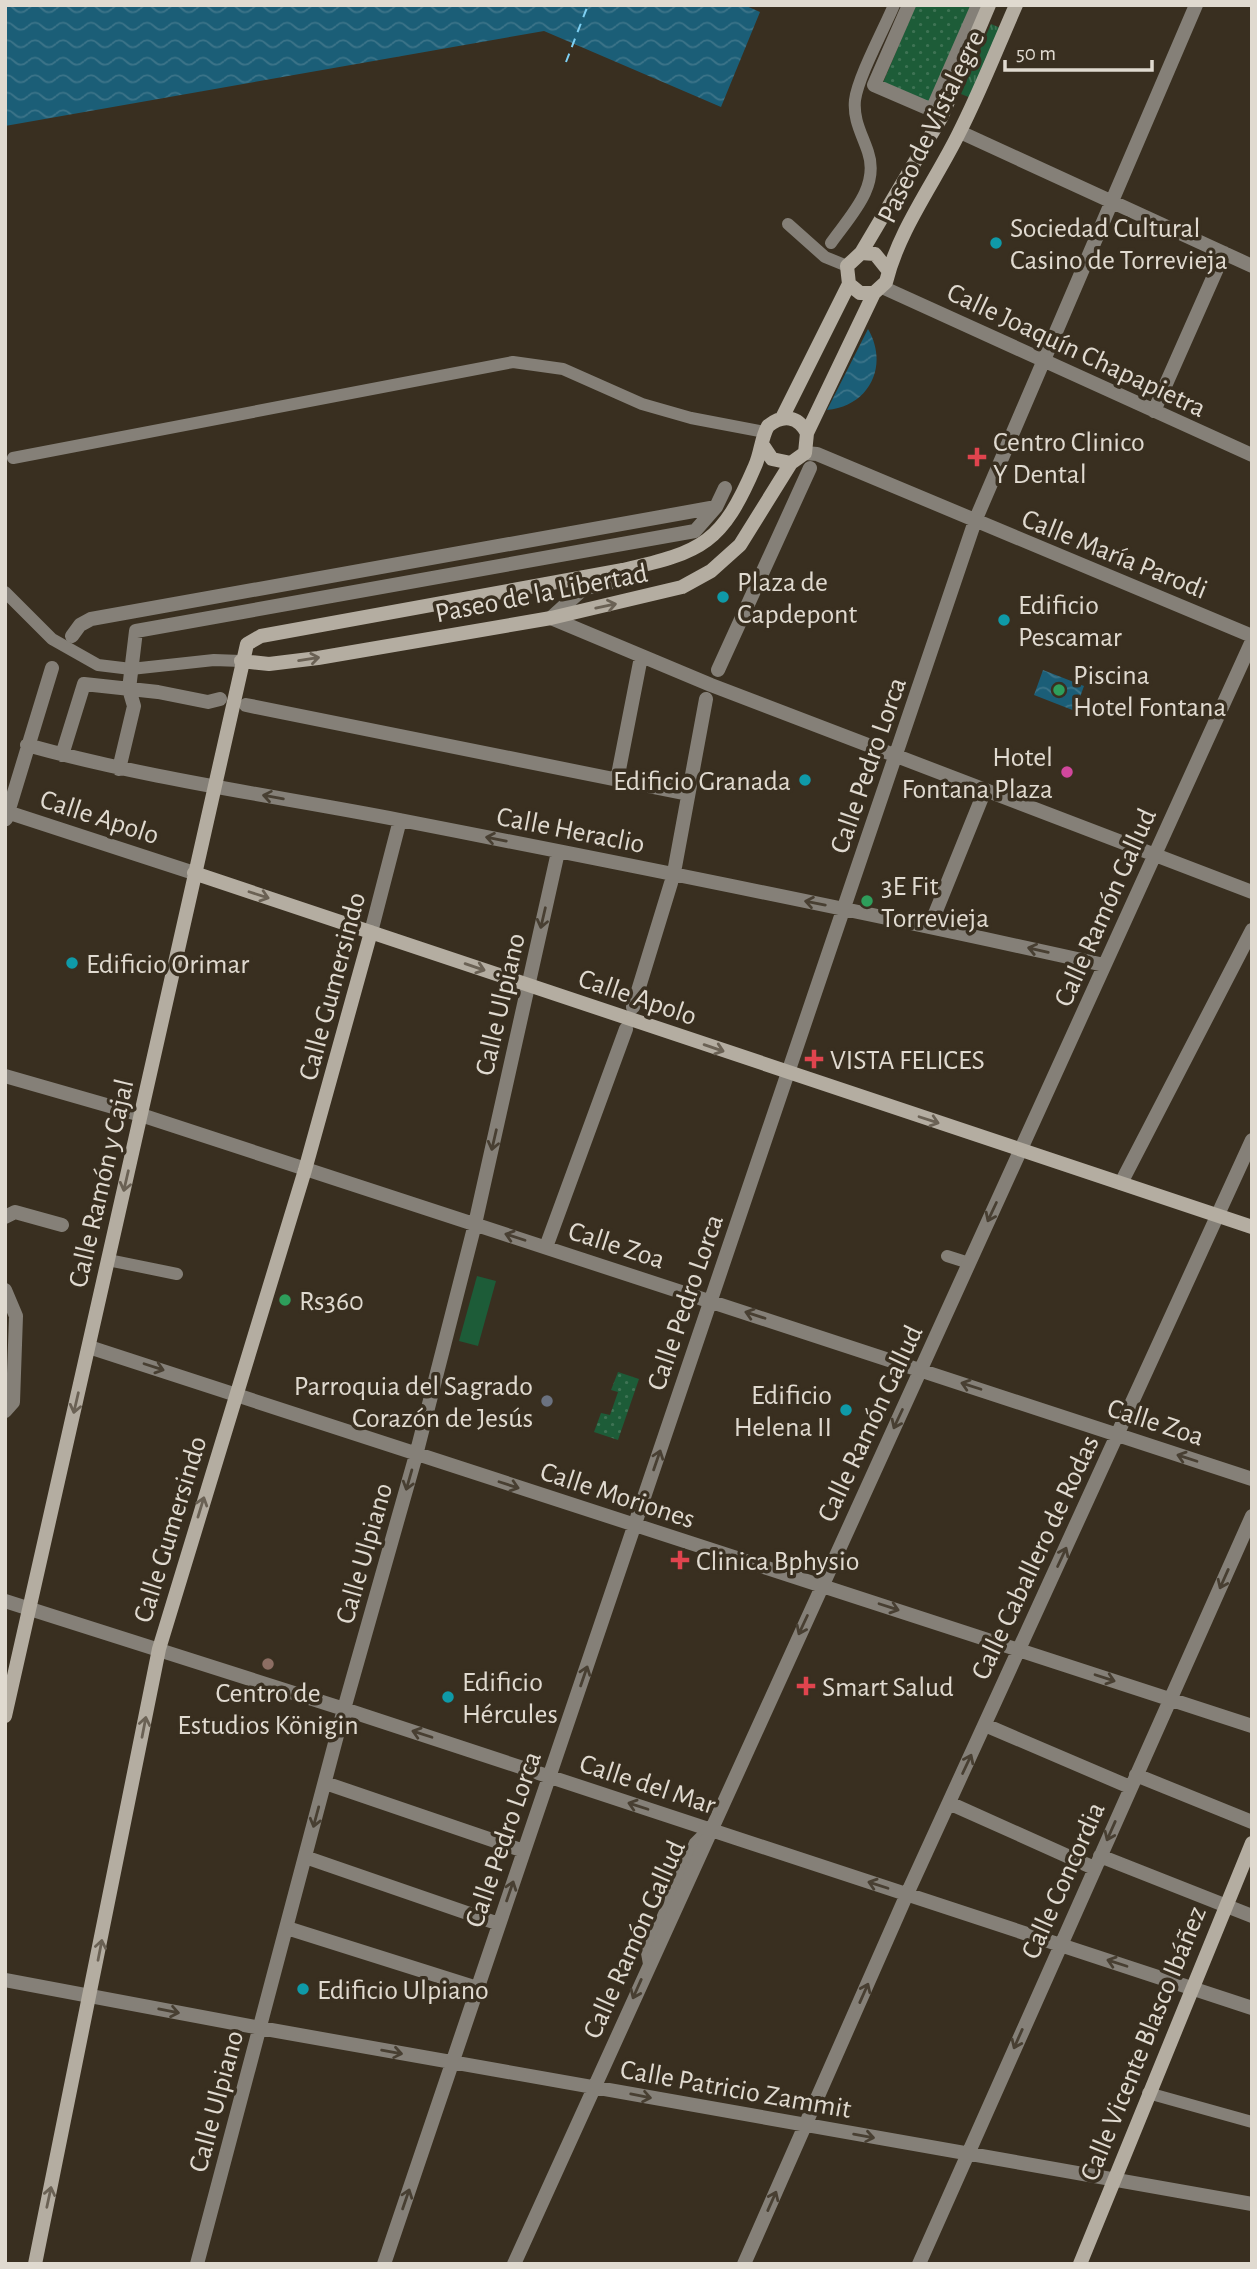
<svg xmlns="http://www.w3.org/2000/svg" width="1257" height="2269" font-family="'Alegreya Sans',sans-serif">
<defs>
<pattern id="grass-tufts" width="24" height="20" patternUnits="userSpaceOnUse" patternTransform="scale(1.75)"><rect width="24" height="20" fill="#1d5c38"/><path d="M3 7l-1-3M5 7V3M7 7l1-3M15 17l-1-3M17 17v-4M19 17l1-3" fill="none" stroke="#3e7354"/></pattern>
<pattern id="park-dots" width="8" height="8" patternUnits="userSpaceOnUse" patternTransform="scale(1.75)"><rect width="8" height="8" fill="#1d5c38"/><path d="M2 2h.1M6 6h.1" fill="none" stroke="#3e7354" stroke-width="1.8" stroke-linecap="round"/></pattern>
<pattern id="water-waves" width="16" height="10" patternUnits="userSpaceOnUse" patternTransform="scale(1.75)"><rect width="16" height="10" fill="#1b5e77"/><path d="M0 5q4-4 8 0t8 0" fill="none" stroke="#3c7489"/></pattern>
</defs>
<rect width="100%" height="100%" fill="#392f20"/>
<path fill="url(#grass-tufts)" d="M 991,24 L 1003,29 L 971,98 L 961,94 Z"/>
<path fill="url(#park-dots)" d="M 916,5 L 972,5 L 929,105 L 882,85 Z
M 618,1372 L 639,1379 L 618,1440 L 594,1432 L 601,1413 L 610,1415 L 618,1392 L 611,1390 Z"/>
<path fill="#1d5c38" d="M 477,1276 L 496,1281 L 478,1346 L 459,1341 Z"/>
<path fill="url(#water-waves)" d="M 5,5 L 744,5 L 760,12 L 721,107 L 544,31 L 5,126 Z
M 868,329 C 889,365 870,406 827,410 Z
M 1043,670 L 1084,686 L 1075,711 L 1034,695 Z"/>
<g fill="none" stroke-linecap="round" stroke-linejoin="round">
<path stroke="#7ed0f3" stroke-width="2" stroke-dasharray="9 7" stroke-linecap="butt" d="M 566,62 L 588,5"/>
<path stroke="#858078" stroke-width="12" d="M 788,224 L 825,257 L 847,266
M 831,243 C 850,216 880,187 868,152 C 862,134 853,120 855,100 C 858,77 884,29 894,5
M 13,458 L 513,362 L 563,369 L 642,404 L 691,418 L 765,432
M 5,592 L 52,639 L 98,665 L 131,669 L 214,660 L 241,661
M 947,1256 L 969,1263
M 108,1260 L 177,1274
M 649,1964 L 647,1953 L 695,1843 L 709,1829
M 1148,2093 L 1252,2122"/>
<path stroke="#858078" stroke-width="14" d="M 909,5 L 874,85 L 932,110 L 978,5
M 960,132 L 1252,266
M 882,287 L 1252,455
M 1154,411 L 1224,253
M 805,453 L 817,454 L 1252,636
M 623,570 L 608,584 L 584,588 L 551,618 L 711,685 L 1252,892
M 72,636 L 80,625 L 91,619 L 716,507
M 718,670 L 810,468
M 246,705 L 688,794
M 27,745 C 149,779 276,796 400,820 C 636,866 871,913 1104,965
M 62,755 L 84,684 L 158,692 L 208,702 L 220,699
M 119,769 L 134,706 L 129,689 L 136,631 L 695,531 L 716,507 L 725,488
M 617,780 L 641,657
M 7,812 L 194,873
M 6,819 L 52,668
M 675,867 L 706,699
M 930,926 L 985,790
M 371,932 L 400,820
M 633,1007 L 671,883
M 5,1076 L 141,1115 L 1252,1479
M 1121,1183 L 1252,930
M 5,1217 L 15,1212 L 62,1225
M 546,1247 L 626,1029
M 5,1290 L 16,1316 L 13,1402 L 5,1411
M 89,1347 L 1252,1726
M 5,1601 L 344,1709 L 1252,2008
M 985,1725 L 1130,1787
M 1136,1775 L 1252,1822
M 325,1783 L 524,1851
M 949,1803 L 1094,1868
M 1100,1856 L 1252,1916
M 305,1857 L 499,1924
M 287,1928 L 477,1988
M 5,1980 L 260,2028 L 1252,2204
M 197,2264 L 344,1709 L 416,1455 L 475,1224 L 558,852
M 384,2264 L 975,521 L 1196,5
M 514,2264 L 1252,641
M 744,2264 L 907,1894 L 1252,1140
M 919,2264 L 1252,1516"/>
<path stroke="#b4ada1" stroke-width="14" d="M 989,5 L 941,118 L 861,253 L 847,266 L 849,284 L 860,293 L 874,293 L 886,282 C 899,229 935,182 959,133 C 980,92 997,48 1016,5
M 861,253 L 875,254 L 887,269
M 782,418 L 849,284
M 764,447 L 772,459 L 791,463
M 241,661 L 269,664 L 318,658 L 551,618 L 682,587 L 711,571 L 740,545 L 791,463 L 805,453 L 807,433 L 874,293
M 194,873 L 1252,1227
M 5,1716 L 247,644 L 261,636 L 623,570 C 703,552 722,543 755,466 C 761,453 761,438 768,426 C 783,414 798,416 807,433
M 35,2264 L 159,1649 L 305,1170 L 371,932
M 1080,2264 L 1252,1843"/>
</g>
<defs><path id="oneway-shaft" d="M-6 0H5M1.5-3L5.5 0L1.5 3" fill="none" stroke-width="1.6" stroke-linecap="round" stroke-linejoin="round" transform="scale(1.75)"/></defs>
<g stroke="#6a6154">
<use href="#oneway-shaft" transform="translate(606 606) rotate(-12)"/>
<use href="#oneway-shaft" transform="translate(309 659) rotate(-9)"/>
<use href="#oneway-shaft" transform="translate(259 895) rotate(18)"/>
<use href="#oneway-shaft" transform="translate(475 967) rotate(19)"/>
<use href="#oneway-shaft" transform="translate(714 1048) rotate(19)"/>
<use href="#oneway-shaft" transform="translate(929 1120) rotate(18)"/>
<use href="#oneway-shaft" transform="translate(126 1181) rotate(103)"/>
<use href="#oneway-shaft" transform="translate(76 1403) rotate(103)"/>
<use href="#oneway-shaft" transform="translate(201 1507) rotate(-73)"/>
<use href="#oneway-shaft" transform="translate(144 1727) rotate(-79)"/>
<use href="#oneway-shaft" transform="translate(100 1950) rotate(-79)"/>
<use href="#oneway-shaft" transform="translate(49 2197) rotate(-78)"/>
</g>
<g stroke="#483f32">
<use href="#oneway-shaft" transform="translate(273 797) rotate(-170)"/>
<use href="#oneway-shaft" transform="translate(496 839) rotate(-169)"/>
<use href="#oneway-shaft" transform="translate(815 903) rotate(-169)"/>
<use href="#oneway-shaft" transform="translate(543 918) rotate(103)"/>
<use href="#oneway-shaft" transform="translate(1038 950) rotate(-167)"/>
<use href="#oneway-shaft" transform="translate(494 1140) rotate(103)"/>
<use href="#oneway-shaft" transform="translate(992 1212) rotate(115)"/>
<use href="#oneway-shaft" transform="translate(515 1237) rotate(-162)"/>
<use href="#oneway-shaft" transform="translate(755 1315) rotate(-162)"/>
<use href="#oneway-shaft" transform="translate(154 1367) rotate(18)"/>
<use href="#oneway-shaft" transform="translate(971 1386) rotate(-162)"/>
<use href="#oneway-shaft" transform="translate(898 1419) rotate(115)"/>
<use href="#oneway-shaft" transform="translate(1187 1458) rotate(-162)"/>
<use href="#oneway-shaft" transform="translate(657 1460) rotate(-71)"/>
<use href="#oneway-shaft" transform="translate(409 1480) rotate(106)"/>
<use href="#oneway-shaft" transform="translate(509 1485) rotate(18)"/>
<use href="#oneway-shaft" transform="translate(1062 1557) rotate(-65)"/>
<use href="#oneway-shaft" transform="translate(1224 1579) rotate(114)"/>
<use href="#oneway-shaft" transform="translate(889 1607) rotate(18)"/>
<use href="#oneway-shaft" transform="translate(803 1625) rotate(115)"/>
<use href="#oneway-shaft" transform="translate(584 1676) rotate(-71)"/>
<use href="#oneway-shaft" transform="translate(1105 1678) rotate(18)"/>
<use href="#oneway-shaft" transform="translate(422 1734) rotate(-162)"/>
<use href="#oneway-shaft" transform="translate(967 1764) rotate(-65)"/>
<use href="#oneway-shaft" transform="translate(638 1806) rotate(-162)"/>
<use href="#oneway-shaft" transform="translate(316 1817) rotate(105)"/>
<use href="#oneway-shaft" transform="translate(1111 1831) rotate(114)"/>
<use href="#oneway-shaft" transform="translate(878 1885) rotate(-162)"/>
<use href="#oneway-shaft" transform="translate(510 1891) rotate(-71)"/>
<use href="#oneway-shaft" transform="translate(1117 1963) rotate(-162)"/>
<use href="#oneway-shaft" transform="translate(637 1989) rotate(114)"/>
<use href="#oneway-shaft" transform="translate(864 1993) rotate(-66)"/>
<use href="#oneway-shaft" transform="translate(169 2011) rotate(11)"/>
<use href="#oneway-shaft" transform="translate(1018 2039) rotate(114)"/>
<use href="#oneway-shaft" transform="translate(392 2052) rotate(10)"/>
<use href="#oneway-shaft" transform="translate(641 2096) rotate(11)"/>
<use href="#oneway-shaft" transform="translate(864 2136) rotate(10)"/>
<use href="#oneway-shaft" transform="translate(406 2199) rotate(-71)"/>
<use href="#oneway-shaft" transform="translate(772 2201) rotate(-66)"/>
</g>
<g fill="#0f9aa8" stroke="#392f20" stroke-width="2.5">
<circle cx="996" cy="243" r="7"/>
<circle cx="723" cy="597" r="7"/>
<circle cx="1004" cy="620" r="7"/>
<circle cx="805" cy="780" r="7"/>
<circle cx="72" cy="963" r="7"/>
<circle cx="846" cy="1410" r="7"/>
<circle cx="448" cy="1697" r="7"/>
<circle cx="303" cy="1989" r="7"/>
</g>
<g fill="#e0444e" stroke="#392f20" stroke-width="2.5">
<path d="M973.5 446.5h7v7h7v7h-7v7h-7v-7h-7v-7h7z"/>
<path d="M810.5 1048.5h7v7h7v7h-7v7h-7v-7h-7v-7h7z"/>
<path d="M676.5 1549.5h7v7h7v7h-7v7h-7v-7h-7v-7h7z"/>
<path d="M802.5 1675.5h7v7h7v7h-7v7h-7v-7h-7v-7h7z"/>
</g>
<g fill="#2e9e5b" stroke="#392f20" stroke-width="2.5">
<circle cx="1059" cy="690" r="7"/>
<circle cx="867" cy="901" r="7"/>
<circle cx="285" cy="1300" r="7"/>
</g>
<circle fill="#d1479c" stroke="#392f20" stroke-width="2.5" cx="1067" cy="772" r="7"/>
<circle fill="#6b7280" stroke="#392f20" stroke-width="2.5" cx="547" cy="1401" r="7"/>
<circle fill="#8d6e63" stroke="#392f20" stroke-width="2.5" cx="268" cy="1664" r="7"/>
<g text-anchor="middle" stroke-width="7" stroke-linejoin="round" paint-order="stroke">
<g font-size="28" fill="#e0dad0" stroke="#392f20">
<text transform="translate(930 126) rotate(-64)" y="10">Paseo de Vistalegre</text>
<text transform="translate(1077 349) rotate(25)" y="10">Calle Joaquín Chapapietra</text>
<text transform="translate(1115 553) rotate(22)" y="10">Calle María Parodi</text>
<text transform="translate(541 592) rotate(-11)" y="10">Paseo de la Libertad</text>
<text transform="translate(867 765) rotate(-71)" y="10">Calle Pedro Lorca</text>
<text transform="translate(100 816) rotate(18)" y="10">Calle Apolo</text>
<text transform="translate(571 829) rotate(11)" y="10">Calle Heraclio</text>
<text transform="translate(1104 907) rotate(-66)" y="10">Calle Ramón Gallud</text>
<text transform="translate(331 986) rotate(-75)" y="10">Calle Gumersindo</text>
<text transform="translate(638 996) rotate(19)" y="10">Calle Apolo</text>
<text transform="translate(499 1004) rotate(-77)" y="10">Calle Ulpiano</text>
<text transform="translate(100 1183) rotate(-77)" y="10">Calle Ramón y Cajal</text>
<text transform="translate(617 1244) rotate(18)" y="10">Calle Zoa</text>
<text transform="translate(684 1302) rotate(-71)" y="10">Calle Pedro Lorca</text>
<text transform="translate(1156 1421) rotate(18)" y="10">Calle Zoa</text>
<text transform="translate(869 1423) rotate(-65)" y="10">Calle Ramón Gallud</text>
<text transform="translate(618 1494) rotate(18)" y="10">Calle Moriones</text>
<text transform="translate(169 1529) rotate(-73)" y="10">Calle Gumersindo</text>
<text transform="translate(363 1553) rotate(-74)" y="10">Calle Ulpiano</text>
<text transform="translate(1034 1557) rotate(-65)" y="10">Calle Caballero de Rodas</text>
<text transform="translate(648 1783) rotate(18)" y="10">Calle del Mar</text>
<text transform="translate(502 1839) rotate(-71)" y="10">Calle Pedro Lorca</text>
<text transform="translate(1062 1880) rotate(-66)" y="10">Calle Concordia</text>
<text transform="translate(633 1939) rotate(-66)" y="10">Calle Ramón Gallud</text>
<text transform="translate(1142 2043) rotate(-68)" y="10">Calle Vicente Blasco Ibáñez</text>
<text transform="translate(736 2088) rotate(10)" y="10">Calle Patricio Zammit</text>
<text transform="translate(215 2101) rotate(-75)" y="10">Calle Ulpiano</text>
</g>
<g font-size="28" fill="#e0dad0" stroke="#392f20" text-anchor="start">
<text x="1010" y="237">Sociedad Cultural<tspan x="1010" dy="32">Casino de Torrevieja</tspan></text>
<text x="993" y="451">Centro Clinico<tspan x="993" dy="32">Y Dental</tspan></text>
<text x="737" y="591">Plaza de<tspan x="737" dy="32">Capdepont</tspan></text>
<text x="1018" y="614">Edificio<tspan x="1018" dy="32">Pescamar</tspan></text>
<text x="1073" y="684">Piscina<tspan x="1073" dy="32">Hotel Fontana</tspan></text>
<text x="1053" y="766" text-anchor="end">Hotel<tspan x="1053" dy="32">Fontana Plaza</tspan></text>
<text x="791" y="790" text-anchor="end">Edificio Granada</text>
<text x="881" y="895">3E Fit<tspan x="881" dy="32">Torrevieja</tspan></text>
<text x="86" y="973">Edificio Orimar</text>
<text x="830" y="1069">VISTA FELICES</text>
<text x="299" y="1310">Rs360</text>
<text x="533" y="1395" text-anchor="end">Parroquia del Sagrado<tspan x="533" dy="32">Corazón de Jesús</tspan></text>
<text x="832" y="1404" text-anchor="end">Edificio<tspan x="832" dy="32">Helena II</tspan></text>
<text x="696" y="1570">Clinica Bphysio</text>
<text x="462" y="1691">Edificio<tspan x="462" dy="32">Hércules</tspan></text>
<text x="822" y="1696">Smart Salud</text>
<text x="268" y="1702" text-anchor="middle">Centro de<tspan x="268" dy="32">Estudios Königin</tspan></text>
<text x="317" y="1999">Edificio Ulpiano</text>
</g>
</g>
<rect width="1257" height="2269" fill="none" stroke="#e0dad0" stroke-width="14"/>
<path d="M1005 60v10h147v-10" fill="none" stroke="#e0dad0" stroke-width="3.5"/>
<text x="1016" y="60" font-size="21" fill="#e0dad0" stroke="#392f20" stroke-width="5" paint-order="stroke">50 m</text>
</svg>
